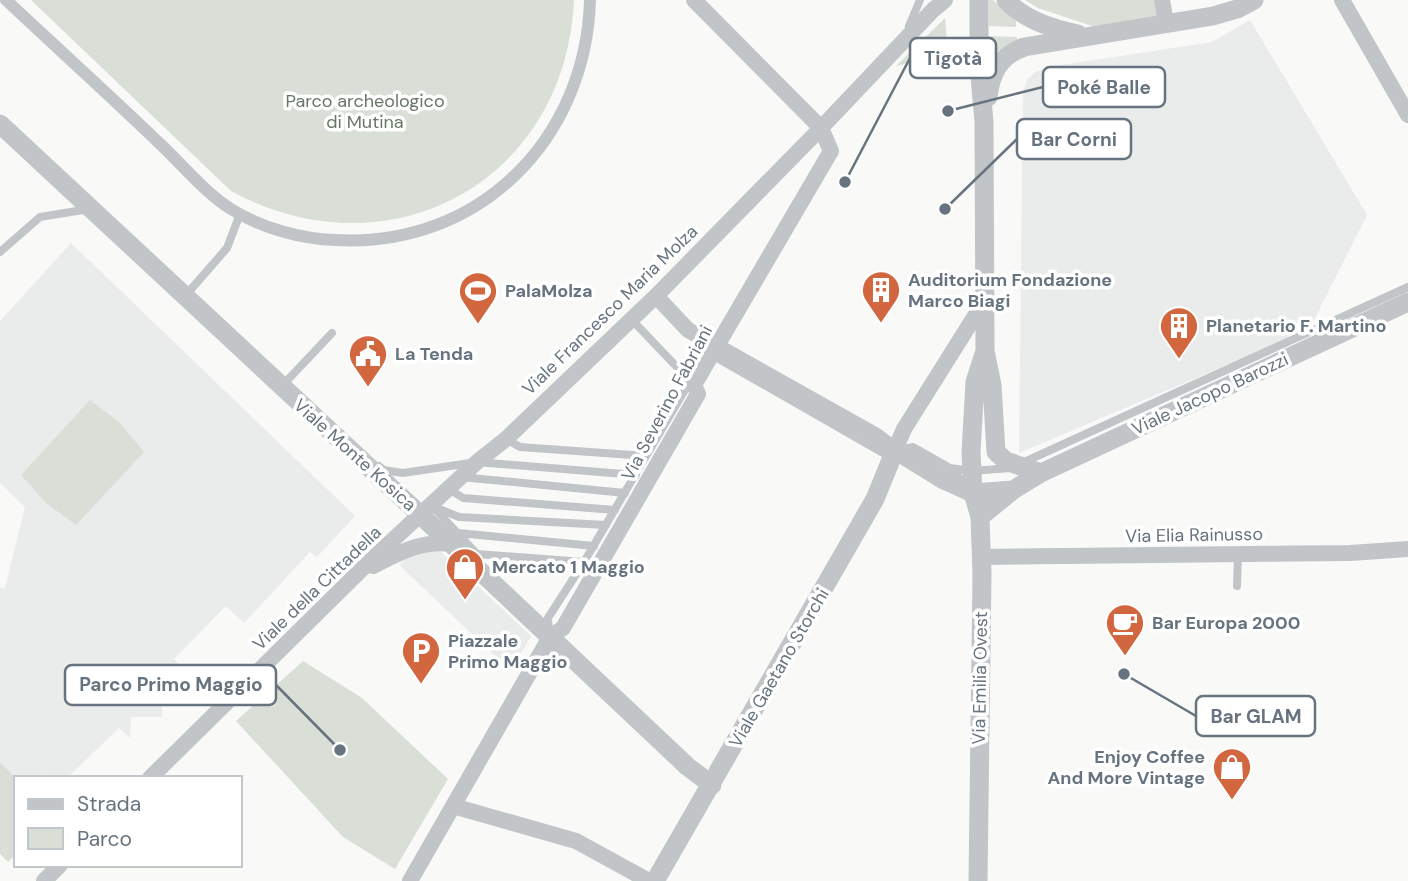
<svg xmlns="http://www.w3.org/2000/svg" width="1408" height="881" font-family="'DM Sans',sans-serif">
<rect width="100%" height="100%" fill="#f9f9f7"/>
<path fill="#eaebeb" d="M 1250,20 L 1367,215 L 1311,326 L 1267,348 L 1019,453 L 1023,91 L 1027,80 L 1035,72 L 1048,67 L 1212,42 Z
M 71,243 L 355,516 L 317,557 L 310,552 L 244,623 L 226,606 L 174,659 L 190,675 L 162,701 L 162,717 L 131,717 L 130,738 L 119,728 L 67,778 L 48,778 L 44,774 L 39,778 L 16,778 L 0,762 L 0,588 L 5,588 L 25,507 L 0,483 L 0,321 Z
M 438,549 L 531,636 L 511,671 L 399,565 L 409,556 Z"/>
<path fill="#d9ded7" d="M 31,0 L 574,0 C 566,182 389,277 231,191 Z
M 989,0 L 993,0 L 1016,21 L 1016,27 L 989,26 Z
M 1025,0 L 1157,0 L 1160,21 L 1092,26 L 1038,8 Z
M 945,18 L 948,53 L 896,66 Z
M 988,36 L 1017,37 L 1017,41 L 997,52 L 988,69 Z
M 90,400 L 120,423 L 144,452 L 76,525 L 46,503 L 21,475 Z
M 303,661 L 362,698 L 448,779 L 395,869 L 343,837 L 236,721 Z
M 0,762 L 16,778 L 16,854 L 8,862 L 0,854 Z"/>
<g fill="none" stroke-linecap="round" stroke-linejoin="round">
<path stroke="#c1c5c8" stroke-width="8" d="M 909,26 L 920,0
M 0,252 L 40,217 L 89,209
M 186,295 L 227,248 L 240,214
M 710,354 L 890,457
M 281,387 L 332,333
M 506,439 L 520,447 L 646,456
M 902,449 L 913,447 L 950,468 L 964,483
M 1022,463 L 1408,287
M 379,466 L 384,470 L 403,473 L 477,462 L 636,475
M 950,468 L 971,471 L 1011,468
M 461,477 L 625,493
M 449,489 L 463,498 L 615,510
M 432,506 L 459,517 L 606,525
M 434,508 L 477,554 L 584,562
M 458,533 L 594,546
M 1237,586 L 1238,554
M 549,631 L 548,618 L 584,562 L 686,388 L 694,385 L 632,320"/>
<path stroke="#c1c5c8" stroke-width="12" d="M 6,0 C 56,47 107,93 157,141 C 180,162 205,193 231,209 C 261,228 301,239 336,240 C 479,248 586,139 590,0"/>
<path stroke="#c1c5c8" stroke-width="16" d="M 1162,0 L 1166,23
M 1342,0 L 1408,115
M 656,296 L 688,330 L 875,435 L 895,450 L 904,429 L 985,300
M 981,557 L 1350,553 L 1408,549
M 373,566 C 399,553 422,540 451,544
M 150,778 L 369,562 L 477,462 L 506,439 L 656,296 L 821,128 L 933,10 L 945,0
M 453,806 L 576,841 L 649,881
M 44,881 L 60,865
M 410,881 L 550,637 L 563,628 L 698,394 L 694,385 L 831,151 L 821,128 L 694,0"/>
<path stroke="#c1c5c8" stroke-width="19" d="M 979,0 L 979,65 L 984,122 L 985,351 L 992,385 L 996,452 L 1006,461 L 1041,473
M 1006,0 C 1024,20 1053,29 1078,34
M 988,97 C 991,72 1000,56 1024,47 L 1213,16 L 1237,9 L 1254,0
M 0,124 L 428,522 L 688,767 L 712,785
M 980,517 L 1013,490 L 1041,473 L 1408,302
M 655,881 L 875,499 L 895,450 L 942,479 L 973,493 L 1013,490
M 978,881 L 982,574 L 980,517 L 973,493 L 971,452 L 975,382 L 985,351"/>
</g>
<defs>
<g id="building-pin" transform="scale(2.0125)"><path d="M0 17L-7.5 6A9.5 9.5 0 1 1 7.5 6Z" fill="#d2663e" stroke="#fff"/><path d="M-4-6H4V6H1V3H-1V6H-4ZM-2.5-4.3h1.7v1.8h-1.7ZM.8-4.3h1.7v1.8H.8ZM-2.5-1h1.7V.8h-1.7ZM.8-1h1.7V.8H.8Z" fill="#fff"/></g>
<g id="stadium-pin" transform="scale(2.0125)"><path d="M0 17L-7.5 6A9.5 9.5 0 1 1 7.5 6Z" fill="#d2663e" stroke="#fff"/><path d="M0-5a6.5 5 0 1 0 0 10a6.5 5 0 1 0 0-10ZM-3.5-1.8h7v3.6h-7Z" fill="#fff"/></g>
<g id="civic-pin" transform="scale(2.0125)"><path d="M0 17L-7.5 6A9.5 9.5 0 1 1 7.5 6Z" fill="#d2663e" stroke="#fff"/><path d="M-.6-6.5H3V-4.5H.6V-3L4-1V1h2V6H-6V1h2V-1L-.6-3ZM-1.2 2.5V6h2.4V2.5Z" fill="#fff"/></g>
<g id="shop-pin" transform="scale(2.0125)"><path d="M0 17L-7.5 6A9.5 9.5 0 1 1 7.5 6Z" fill="#d2663e" stroke="#fff"/><path d="M-5-2.5h2.3a2.7 3.5 0 0 1 5.4 0H5L5.5 6h-11ZM-1.5-2.5h3a1.5 2.3 0 0 0-3 0Z" fill="#fff"/></g>
<g id="cafe-pin" transform="scale(2.0125)"><path d="M0 17L-7.5 6A9.5 9.5 0 1 1 7.5 6Z" fill="#d2663e" stroke="#fff"/><path d="M-5.5-4.5H6V0H3Q3 3.5 0 3.5H-2.5Q-5.5 3.5-5.5 0ZM3-3.2v2h1.7v-2ZM-6 4.5H4V6H-6Z" fill="#fff"/></g>
<g id="parking-pin" transform="scale(2.0125)"><path d="M0 17L-7.5 6A9.5 9.5 0 1 1 7.5 6Z" fill="#d2663e" stroke="#fff"/><path d="M-3.5-5.5H1a3.5 3.5 0 0 1 0 7H-1V5.5H-3.5ZM-1-3.4V-.6H.8a1.4 1.4 0 0 0 0-2.8Z" fill="#fff"/></g>
</defs>
<g fill-rule="evenodd">
<use href="#building-pin" x="881" y="290"/>
<use href="#stadium-pin" x="478" y="291"/>
<use href="#building-pin" x="1179" y="326"/>
<use href="#civic-pin" x="368" y="354"/>
<use href="#shop-pin" x="465" y="567"/>
<use href="#cafe-pin" x="1125" y="623"/>
<use href="#parking-pin" x="421" y="651"/>
<use href="#shop-pin" x="1232" y="767"/>
</g>
<g text-anchor="middle" stroke-width="7" stroke-linejoin="round" paint-order="stroke">
<g font-size="18" fill="#687866" stroke="#fff">
<text x="365" y="107">Parco archeologico<tspan x="365" dy="21">di Mutina</tspan></text>
</g>
<g font-size="18" font-weight="bold" fill="#67747f" stroke="#fff" text-anchor="start">
<text x="908" y="286">Auditorium Fondazione<tspan x="908" dy="21">Marco Biagi</tspan></text>
<text x="505" y="297">PalaMolza</text>
<text x="1206" y="332">Planetario F. Martino</text>
<text x="395" y="360">La Tenda</text>
<text x="492" y="573">Mercato 1 Maggio</text>
<text x="1152" y="629">Bar Europa 2000</text>
<text x="448" y="647">Piazzale<tspan x="448" dy="21">Primo Maggio</tspan></text>
<text x="1205" y="763" text-anchor="end">Enjoy Coffee<tspan x="1205" dy="21">And More Vintage</tspan></text>
</g>
<g font-size="18" fill="#67747f" stroke="#fff">
<text transform="translate(610 310) rotate(-44)" y="6">Viale Francesco Maria Molza</text>
<text transform="translate(1210 394) rotate(-25)" y="6">Viale Jacopo Barozzi</text>
<text transform="translate(667 403) rotate(-62)" y="6">Via Severino Fabriani</text>
<text transform="translate(355 455) rotate(42)" y="6">Viale Monte Kosica</text>
<text transform="translate(1194 535) rotate(-1)" y="6">Via Elia Rainusso</text>
<text transform="translate(317 588) rotate(-44)" y="6">Viale della Cittadella</text>
<text transform="translate(779 668) rotate(-60)" y="6">Viale Gaetano Storchi</text>
<text transform="translate(980 678) rotate(-89)" y="6">Via Emilia Ovest</text>
</g>
</g>
<path fill="none" stroke="#67747f" stroke-width="2.5" d="M845 182L910 58M948 111L1043 87M945 209L1017 139M340 750L276 685M1124 674L1196 716"/>
<g fill="#67747f" stroke="#fff" stroke-width="2.5">
<circle cx="845" cy="182" r="7"/>
<circle cx="948" cy="111" r="7"/>
<circle cx="945" cy="209" r="7"/>
<circle cx="340" cy="750" r="7"/>
<circle cx="1124" cy="674" r="7"/>
</g>
<g fill="#fff" stroke="#67747f" stroke-width="2.5">
<rect x="910" y="38" width="86" height="40" rx="7"/>
<rect x="1043" y="67" width="122" height="40" rx="7"/>
<rect x="1017" y="119" width="114" height="40" rx="7"/>
<rect x="65" y="665" width="211" height="40" rx="7"/>
<rect x="1196" y="696" width="119" height="40" rx="7"/>
</g>
<g font-size="19" text-anchor="middle" font-weight="bold" fill="#67747f">
<text x="953" y="65">Tigotà</text>
<text x="1104" y="94">Poké Balle</text>
<text x="1074" y="146">Bar Corni</text>
<text x="171" y="691">Parco Primo Maggio</text>
<text x="1256" y="723">Bar GLAM</text>
</g>
<rect x="14" y="776" width="228" height="91" fill="#ffffff" stroke="#c2c7cc" stroke-width="2"/>
<rect x="28" y="799" width="35" height="10" fill="#c1c5c8" stroke="#c2c7cc" stroke-width="2"/>
<text x="77" y="811" font-size="21" fill="#67747f">Strada</text>
<rect x="28" y="828" width="35" height="21" fill="#d9ded7" stroke="#c2c7cc" stroke-width="2"/>
<text x="77" y="846" font-size="21" fill="#67747f">Parco</text>
</svg>
